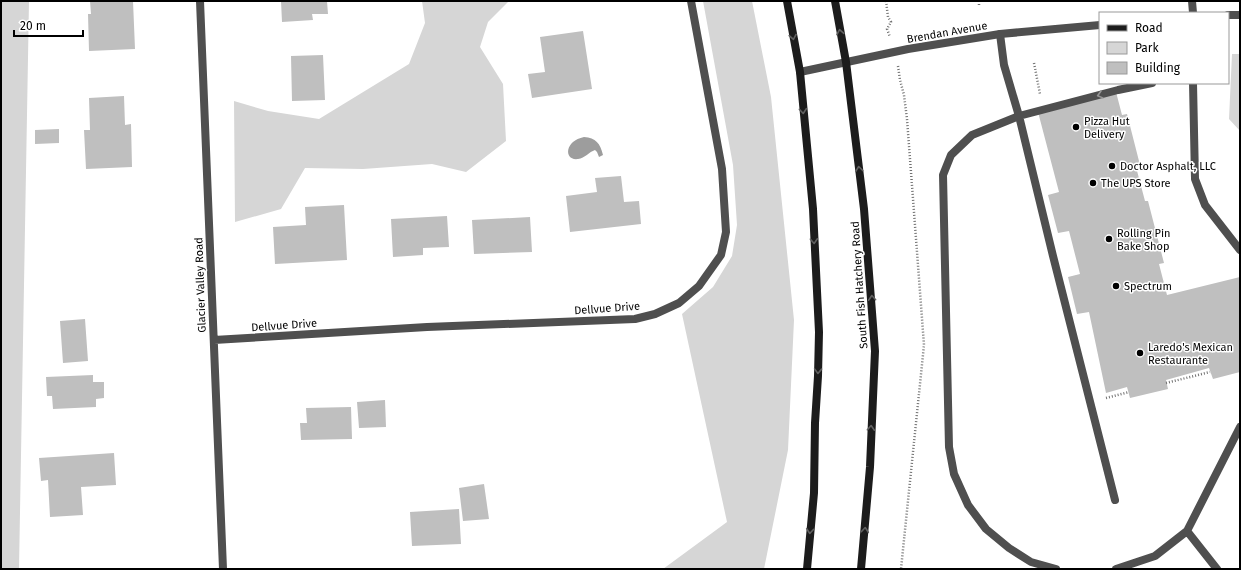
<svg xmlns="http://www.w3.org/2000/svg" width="1241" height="570" font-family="'Fira Sans',sans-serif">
<rect width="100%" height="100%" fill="#fff"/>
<path fill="#d6d6d6" d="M 1,1 L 29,1 L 19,569 L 1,569 Z
M 422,1 L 509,1 L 488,22 L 480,47 L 503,84 L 506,141 L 466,172 L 432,164 L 363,169 L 305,168 L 281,209 L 235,222 L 234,101 L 268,111 L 319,119 L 409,64 L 425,23 Z
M 703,1 L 752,1 L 771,97 L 794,320 L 788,450 L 764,569 L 663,569 L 727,522 L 682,314 L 713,287 L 732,256 L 737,225 L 733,165 Z
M 1232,54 L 1240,54 L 1240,131 L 1229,119 Z"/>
<path fill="#9d9d9d" d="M 584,137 C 596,138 600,143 603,155 L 599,157 L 597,152 L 595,150 C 589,152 585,158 578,159 C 564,161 564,141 584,137 Z"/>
<path fill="#bfbfbf" d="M 90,1 L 133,1 L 135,49 L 89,51 L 88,14 L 91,14 Z
M 281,1 L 327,1 L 328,14 L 312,14 L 313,20 L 282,22 Z
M 583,31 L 592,89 L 532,98 L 528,74 L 545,72 L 540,37 Z
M 323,55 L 325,100 L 292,101 L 291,56 Z
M 1116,92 L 1122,115 L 1127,114 L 1140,165 L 1136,167 L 1145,201 L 1148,201 L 1164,263 L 1159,264 L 1167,295 L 1240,277 L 1240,372 L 1213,379 L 1209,368 L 1166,380 L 1168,389 L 1130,398 L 1127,387 L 1106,393 L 1089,312 L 1077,314 L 1068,277 L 1080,274 L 1069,231 L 1058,233 L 1048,195 L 1059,192 L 1038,112 Z
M 124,96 L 125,125 L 131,124 L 132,167 L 86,169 L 84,130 L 90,130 L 89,98 Z
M 59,129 L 59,143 L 35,144 L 35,130 Z
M 621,176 L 624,202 L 639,201 L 641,224 L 570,232 L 566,196 L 597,192 L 595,178 Z
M 344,205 L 347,260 L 275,264 L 273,227 L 306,225 L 305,207 Z
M 447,216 L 449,247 L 423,248 L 423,255 L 393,257 L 391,219 Z
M 530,217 L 532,252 L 474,254 L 472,220 Z
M 85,319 L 88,361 L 63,363 L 60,321 Z
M 93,375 L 93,382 L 104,382 L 104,398 L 96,399 L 96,407 L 53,409 L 52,396 L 47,396 L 46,377 Z
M 385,400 L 386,427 L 359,428 L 357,402 Z
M 351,407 L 352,439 L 301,440 L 300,423 L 307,423 L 306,408 Z
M 114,453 L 116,485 L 81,487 L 83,515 L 50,517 L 48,480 L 41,481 L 39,458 Z
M 484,484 L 489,519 L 463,521 L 459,488 Z
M 459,509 L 461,544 L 412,546 L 410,512 Z"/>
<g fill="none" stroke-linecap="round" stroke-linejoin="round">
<path stroke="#717171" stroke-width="2.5" stroke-dasharray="1 2" stroke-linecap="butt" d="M 886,1 L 888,17 L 891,22 L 887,29 L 890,37
M 979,1 L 979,5
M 1034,63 L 1040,94
M 898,66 L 900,80 L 904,95 L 907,119 L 924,345 L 901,569
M 1166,383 L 1210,372
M 1106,398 L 1129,392"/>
<path stroke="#4f4f4f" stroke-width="8" d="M 1000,34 L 1004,65 L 1019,116 L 972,135 L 951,155 L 943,175 L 949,447 L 954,474 L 968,505 L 986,529 L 1009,548 L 1031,562 L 1056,569
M 1193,83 L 1195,179 L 1205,205 L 1240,250
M 1115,500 L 1053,256 L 1019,116 L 1118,90 L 1152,83
M 1187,531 L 1240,427
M 1116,569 L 1155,556 L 1187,531 L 1217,569"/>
<path stroke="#4f4f4f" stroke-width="8" d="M 200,1 L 223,569
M 1192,1 L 1193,13
M 1228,15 L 1240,15
M 800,72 L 908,49 L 1000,34 L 1100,25
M 214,340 L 427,327 L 635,319 L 655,314 L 679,303 L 699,286 L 721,255 L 726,232 L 722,169 L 691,1"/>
<path stroke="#1c1c1c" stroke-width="8" d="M 787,1 L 800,72 L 813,209 L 819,332 L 818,376 L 815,423 L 814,493 L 807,569
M 835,1 L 846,62 L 864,209 L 875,351 L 870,467 L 861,569"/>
</g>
<defs><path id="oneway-chevron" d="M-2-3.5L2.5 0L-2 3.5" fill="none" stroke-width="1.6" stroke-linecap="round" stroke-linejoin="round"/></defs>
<g stroke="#606060">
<use href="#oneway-chevron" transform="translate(840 32) rotate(-100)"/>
<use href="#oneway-chevron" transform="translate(793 37) rotate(80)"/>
<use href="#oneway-chevron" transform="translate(803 111) rotate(85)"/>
<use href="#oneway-chevron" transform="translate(859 169) rotate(-97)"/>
<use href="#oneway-chevron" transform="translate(814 241) rotate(87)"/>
<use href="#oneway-chevron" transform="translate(872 298) rotate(-94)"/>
<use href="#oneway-chevron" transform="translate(818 371) rotate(92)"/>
<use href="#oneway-chevron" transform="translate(871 428) rotate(-87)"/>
<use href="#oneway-chevron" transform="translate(865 530) rotate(-85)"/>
<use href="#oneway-chevron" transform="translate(810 531) rotate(95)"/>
</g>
<use stroke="#959595" href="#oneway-chevron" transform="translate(1100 95) rotate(165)"/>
<g fill="#000" stroke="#fff" stroke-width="1.5">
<circle cx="1076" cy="127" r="4"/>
<circle cx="1112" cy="166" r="4"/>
<circle cx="1093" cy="183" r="4"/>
<circle cx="1109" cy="239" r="4"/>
<circle cx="1116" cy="286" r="4"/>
<circle cx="1140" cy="353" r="4"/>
</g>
<g text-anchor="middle" stroke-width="3" stroke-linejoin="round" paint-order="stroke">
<g font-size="11" fill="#000" stroke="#fff">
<text transform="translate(947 32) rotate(-10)" y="4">Brendan Avenue</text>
<text transform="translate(200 285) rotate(-92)" y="4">Glacier Valley Road</text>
<text transform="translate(859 285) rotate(-94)" y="4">South Fish Hatchery Road</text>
<text transform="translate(607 308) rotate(-4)" y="4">Dellvue Drive</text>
<text transform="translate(284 325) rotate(-4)" y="4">Dellvue Drive</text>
</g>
<g font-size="11" fill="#000" stroke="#fff" text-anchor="start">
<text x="1084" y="125">Pizza Hut<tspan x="1084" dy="13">Delivery</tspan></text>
<text x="1120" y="170">Doctor Asphalt, LLC</text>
<text x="1101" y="187">The UPS Store</text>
<text x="1117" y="237">Rolling Pin<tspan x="1117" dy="13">Bake Shop</tspan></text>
<text x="1124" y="290">Spectrum</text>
<text x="1148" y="351">Laredo's Mexican<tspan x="1148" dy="13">Restaurante</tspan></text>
</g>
</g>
<rect width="1241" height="570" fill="none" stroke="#000000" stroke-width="4"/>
<rect x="1099" y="12" width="130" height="72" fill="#ffffff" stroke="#999999"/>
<rect x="1107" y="25" width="20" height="6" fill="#1c1c1c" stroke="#999999"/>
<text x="1135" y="32" font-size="12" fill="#000000">Road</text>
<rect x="1107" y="42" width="20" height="12" fill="#d6d6d6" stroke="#999999"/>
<text x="1135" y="52" font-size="12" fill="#000000">Park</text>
<rect x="1107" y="62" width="20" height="12" fill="#bfbfbf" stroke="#999999"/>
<text x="1135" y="72" font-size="12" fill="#000000">Building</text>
<path d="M14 30v6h69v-6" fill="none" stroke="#000000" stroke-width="2"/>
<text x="20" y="30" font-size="12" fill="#000000" stroke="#ffffff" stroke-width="3" paint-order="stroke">20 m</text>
</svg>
